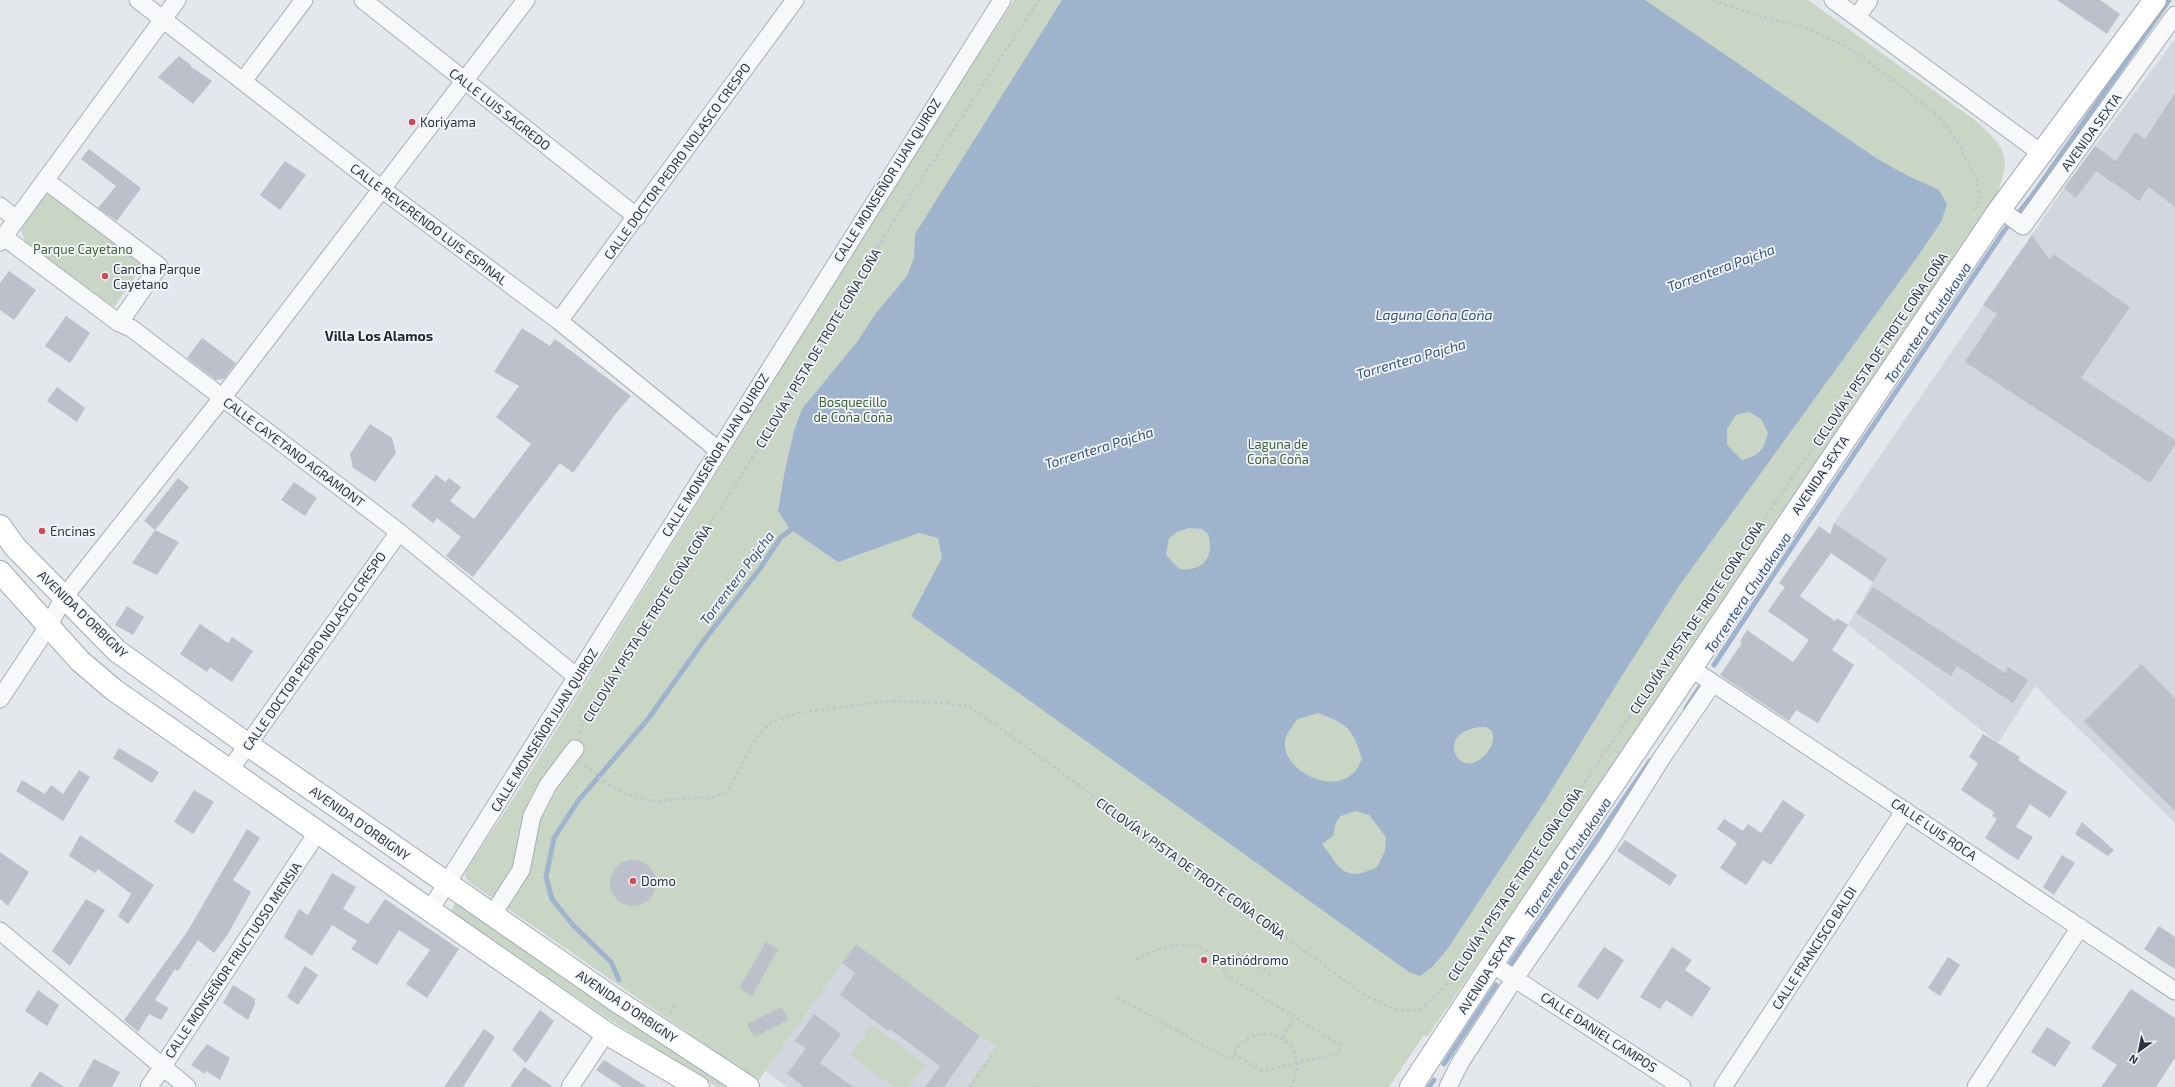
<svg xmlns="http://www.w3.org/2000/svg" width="2175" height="1087" font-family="'Exo 2',sans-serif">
<rect width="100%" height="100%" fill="#e4e7ec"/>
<path fill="#d2d6de" d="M 2175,39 L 2175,823 L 2035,686 L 1998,743 L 1848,625 L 1873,582 L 1834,523 L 2064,188 Z
M 856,945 L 995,1046 L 966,1087 L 787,1087 L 765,1071 Z"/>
<path fill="#c9d6c5" d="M 1014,0 L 1808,0 L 1976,121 C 2006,149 2011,154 1997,195 L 1848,414 L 1627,749 L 1532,884 L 1427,1037 L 1424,1035 L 1389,1087 L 966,1087 L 995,1046 L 856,945 L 758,1081 L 469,882 L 465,876 L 466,870 L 519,790 L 806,329 L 815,313 L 824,287 L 972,53 L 992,34 Z
M 49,189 L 147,260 L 114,307 L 26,243 L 21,230 L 27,219 Z
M 456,901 L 728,1087 L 717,1087 L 607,1018 L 451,911 Z
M 872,1025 L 925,1064 L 909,1087 L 893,1087 L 850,1055 Z"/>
<path fill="#9fb4cc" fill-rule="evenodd" d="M 1062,0 L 1645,0 L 1876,158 L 1908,176 L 1939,190 L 1947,204 L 1941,222 L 1918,256 L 1679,586 L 1618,682 L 1545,801 L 1446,951 L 1432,967 L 1420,976 L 1409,972 L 911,616 L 942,558 L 938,538 L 919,533 L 838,562 L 790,529 L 778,511 L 785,470 L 794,431 L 802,409 L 857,342 L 876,313 L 907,276 L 914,258 L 915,234 ZM 1749,412 L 1761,419 L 1768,433 C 1763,452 1760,454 1742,460 L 1727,445 L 1727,429 L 1736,415 ZM 1189,528 L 1202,529 L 1208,534 C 1215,557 1203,572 1179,569 L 1166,555 L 1169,538 L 1177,532 ZM 1318,713 C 1348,724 1353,729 1362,759 C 1360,763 1357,771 1352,774 C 1329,796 1276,766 1286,737 C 1288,731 1294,724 1298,719 ZM 1486,727 L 1492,731 C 1495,741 1492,746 1486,754 C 1458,786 1431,727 1486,727 ZM 1355,811 L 1369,815 L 1386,837 L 1385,851 L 1377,867 C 1344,883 1341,869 1322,844 L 1333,836 L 1336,822 L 1341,816 Z"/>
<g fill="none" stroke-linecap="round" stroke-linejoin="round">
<path stroke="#9fb4cc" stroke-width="5" d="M 1714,665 L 1805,527 L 2004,231 L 2032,196 L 2169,0
M 1686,708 L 1699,688
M 1511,963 L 1650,761
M 619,980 L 611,962 L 573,925 L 552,899 L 546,877 L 554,838 L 578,801 L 648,719 L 705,639 L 759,570 L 781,537 L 796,526
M 1444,1064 L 1496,985
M 1429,1087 L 1434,1080"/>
</g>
<path fill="#bbc0ca" d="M 2057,0 L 2100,0 L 2120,14 L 2107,34 Z
M 179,56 L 191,65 L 190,66 L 212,81 L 193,104 L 158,77 Z
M 2175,93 L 2175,207 L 2149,187 L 2139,201 L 2096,171 L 2076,198 L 2064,188 L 2095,146 L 2116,161 L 2135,132 L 2145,139 Z
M 89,149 L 141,188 L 117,221 L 98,208 L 116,186 L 81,159 Z
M 285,161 L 306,175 L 280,210 L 260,195 Z
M 2032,235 L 2050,260 L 2053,254 L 2130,307 L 2081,378 L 2175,440 L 2175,445 L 2150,483 L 1965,362 L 1997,314 L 1983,305 Z
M 9,271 L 36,290 L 14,320 L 0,310 L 0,283 Z
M 66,316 L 90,333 L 70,363 L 45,346 Z
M 522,328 L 550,346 L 555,339 L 631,396 L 617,412 L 573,473 L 560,463 L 473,577 L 446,556 L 461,537 L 437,518 L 433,523 L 411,506 L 436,475 L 445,482 L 449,478 L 461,487 L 450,501 L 474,519 L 531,444 L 496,417 L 519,386 L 494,372 Z
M 202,338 L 236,363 L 224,379 L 216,380 L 187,358 Z
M 57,387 L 85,408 L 77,422 L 47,401 Z
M 370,424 L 392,438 L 396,453 L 375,482 L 353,468 L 350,454 Z
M 178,478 L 189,487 L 155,530 L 144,521 Z
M 294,482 L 317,498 L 305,516 L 281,500 Z
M 1834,523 L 1887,559 L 1873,582 L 1831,553 L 1800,596 L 1835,621 L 1837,618 L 1848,625 L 1832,650 L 1854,665 L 1818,723 L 1796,710 L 1789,721 L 1720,675 L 1742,643 L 1740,641 L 1747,630 L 1793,662 L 1809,640 L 1768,611 L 1785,587 L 1779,583 L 1819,526 L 1830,534 Z
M 155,530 L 179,542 L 157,575 L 132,563 Z
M 1873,587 L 2005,673 L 2008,667 L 2028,680 L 2013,703 L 1957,666 L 1951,676 L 1856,613 Z
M 127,606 L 144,617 L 133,635 L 115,625 Z
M 200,624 L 228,643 L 232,637 L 253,651 L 232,682 L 210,667 L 207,672 L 180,654 Z
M 2141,664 L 2175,698 L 2175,811 L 2084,722 Z
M 1983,734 L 2020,757 L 2018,760 L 2067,792 L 2050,818 L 2030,804 L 2016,827 L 2033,837 L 2018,860 L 1985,838 L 1997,819 L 1992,816 L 1994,812 L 1961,790 L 1978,763 L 1969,757 Z
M 119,748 L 159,772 L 152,783 L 113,758 Z
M 79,770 L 90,777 L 63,821 L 16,791 L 22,780 L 45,794 L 51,785 L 63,794 Z
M 194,790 L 214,802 L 193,834 L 174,822 Z
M 1783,800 L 1805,815 L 1771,865 L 1763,860 L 1746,885 L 1720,868 L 1737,843 L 1717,829 L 1724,819 L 1743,831 L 1748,824 L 1761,833 Z
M 2082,822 L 2114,850 L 2108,856 L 2075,834 Z
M 247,829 L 260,838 L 233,880 L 251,892 L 228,934 L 214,953 L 198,940 L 178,971 L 175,969 L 155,1000 L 169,1008 L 161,1020 L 149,1014 L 138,1032 L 124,1020 L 187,932 Z
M 80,835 L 154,885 L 128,924 L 118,916 L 131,894 L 98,869 L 95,873 L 69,856 Z
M 1625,840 L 1677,875 L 1670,886 L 1617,851 Z
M 0,852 L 29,872 L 8,906 L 0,899 Z
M 2062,855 L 2075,863 L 2054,895 L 2043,887 Z
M610 883a23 23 0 1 1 46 0a23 23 0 1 1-46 0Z
M 332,873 L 356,887 L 343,909 L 368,924 L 385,899 L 459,949 L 427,998 L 406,984 L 430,950 L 399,930 L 377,965 L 351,949 L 357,941 L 332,925 L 312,956 L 284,937 L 299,909 L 308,915 Z
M 86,899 L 105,910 L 70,966 L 52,951 Z
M 2159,926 L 2175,937 L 2175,969 L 2144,949 Z
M 766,942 L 778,949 L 752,996 L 739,988 Z
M 856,944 L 980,1036 L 944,1087 L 925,1087 L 940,1066 L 890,1029 L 888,1031 L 840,995 L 855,973 L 842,963 Z
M 1604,947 L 1624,960 L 1598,1000 L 1577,986 Z
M 1672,947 L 1692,960 L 1685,970 L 1711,988 L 1692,1017 L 1666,1000 L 1660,1009 L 1640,997 Z
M 1948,957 L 1960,965 L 1940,996 L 1928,988 Z
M 305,966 L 318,975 L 298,1005 L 287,997 Z
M 233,985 L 255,999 L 255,1004 L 248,1020 L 223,1003 Z
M 2131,989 L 2175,1018 L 2175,1058 L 2156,1087 L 2101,1087 L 2117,1065 L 2091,1048 Z
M 38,990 L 59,1005 L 47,1026 L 25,1011 Z
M 782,1007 L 788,1020 L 754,1037 L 747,1024 Z
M 540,1010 L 554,1021 L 526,1063 L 512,1050 Z
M 814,1014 L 841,1034 L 820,1063 L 853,1087 L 804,1087 L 787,1074 L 806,1048 L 795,1041 Z
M 2047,1027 L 2071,1042 L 2055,1067 L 2031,1052 Z
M 484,1029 L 495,1037 L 463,1087 L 444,1087 Z
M 207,1044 L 230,1058 L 220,1080 L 206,1071 L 205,1074 L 191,1065 Z
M 94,1059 L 120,1072 L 112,1087 L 78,1087 Z
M 604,1060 L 647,1087 L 622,1087 L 596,1070 Z
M 524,1067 L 553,1087 L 510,1087 Z
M 40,1071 L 64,1087 L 30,1087 Z"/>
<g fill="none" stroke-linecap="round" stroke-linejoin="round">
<g stroke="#a9aeb7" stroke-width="19">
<path id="minor" d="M 138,0 L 383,190 L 559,321 L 718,450
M 363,0 L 637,217
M 1833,0 L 2041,153
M 1857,17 L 1869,0
M 243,81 L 304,0
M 45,180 L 159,266 L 119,323
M 0,206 L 16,219
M 2000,209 L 2023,226 L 2175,15
M 4,237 L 119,323 L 131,328 L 399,532 L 577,677
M 0,242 L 177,0
M 559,321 L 795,0
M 1692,669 L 2175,991
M 0,699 L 49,625 L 64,597 L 222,398 L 526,0
M 229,771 L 399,532
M 430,910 L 1002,0
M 493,914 L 521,870 L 532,816 L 548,785 L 575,749
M 0,931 L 187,1087
M 1492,964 L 1682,1087
M 149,1087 L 317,833
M 570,1087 L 606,1033
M 1448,1087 L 1460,1063 L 1515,978 L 1607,845 L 1663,756 L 1713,683
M 1723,1087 L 1905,810
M 1976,1087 L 2080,927"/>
</g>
<g stroke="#a3abb8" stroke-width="24">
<path id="major" d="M 0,526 L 15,547 L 117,651 L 248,745 L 614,999 L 748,1087
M 0,572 L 80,661 L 114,690 L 606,1033 L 698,1087
M 1411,1087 L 1492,964 L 2000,209 L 2155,0"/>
</g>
<path stroke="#c2c5cb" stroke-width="2.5" stroke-dasharray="3 3" stroke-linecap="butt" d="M 1713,0 L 1755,15 L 1801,26 L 1846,46 L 1901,86 L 1940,118 L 1957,141 L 1976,178 L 1980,198 L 1973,212
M 580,733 L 582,724 L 749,463 L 898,214 L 1039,0
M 585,765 L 608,784 L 624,794 L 651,801 L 717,797 L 729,789 L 758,735 L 771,723 L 798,713 L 888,701 L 945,703 L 970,707 L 1021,743 L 1366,996 C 1408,1016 1415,1020 1447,984 L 1893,330
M 1136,959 C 1170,944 1189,937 1223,960
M 1117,998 L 1231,1060 C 1234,1056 1236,1048 1240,1044 C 1262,1025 1292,1033 1297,1063 C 1298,1071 1294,1079 1291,1087
M 671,1013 L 674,1004
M 1283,1037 L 1294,1017
M 1234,1054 L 1263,1071 L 1340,1053 L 1339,1044 L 1226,975 L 1221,964 L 1225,956 L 1237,953 L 1271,975
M 970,1087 L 992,1056
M 1035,1087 L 1035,1086"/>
<use href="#minor" stroke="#f7f8fa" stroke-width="17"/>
<use href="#major" stroke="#fff" stroke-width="22"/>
</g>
<g fill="#d1495b" stroke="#f4f6f9" stroke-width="1.5">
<circle cx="412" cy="122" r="4"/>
<circle cx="105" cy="276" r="4"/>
<circle cx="42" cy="531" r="4"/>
<circle cx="633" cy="881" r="4"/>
<circle cx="1204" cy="960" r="4"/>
</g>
<g text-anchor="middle" stroke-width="3.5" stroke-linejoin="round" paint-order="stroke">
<g font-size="13" fill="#2b3445" stroke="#f4f6f9">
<text transform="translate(500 109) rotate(38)" y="5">CALLE LUIS SAGREDO</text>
<text transform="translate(2091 132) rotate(-54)" y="5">AVENIDA SEXTA</text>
<text transform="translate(677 161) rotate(-54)" y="5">CALLE DOCTOR PEDRO NOLASCO CRESPO</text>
<text transform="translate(887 180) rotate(-58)" y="5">CALLE MONSEÑOR JUAN QUIROZ</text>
<text transform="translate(429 224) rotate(37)" y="5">CALLE REVERENDO LUIS ESPINAL</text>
<text transform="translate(818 348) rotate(-59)" y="5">CICLOVÍA Y PISTA DE TROTE COÑA COÑA</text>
<text transform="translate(1880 349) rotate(-56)" y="5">CICLOVÍA Y PISTA DE TROTE COÑA COÑA</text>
<text transform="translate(294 452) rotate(37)" y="5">CALLE CAYETANO AGRAMONT</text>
<text transform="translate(715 455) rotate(-58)" y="5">CALLE MONSEÑOR JUAN QUIROZ</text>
<text transform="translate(1820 475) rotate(-56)" y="5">AVENIDA SEXTA</text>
<text transform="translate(83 614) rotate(44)" y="5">AVENIDA D'ORBIGNY</text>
<text transform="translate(1697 617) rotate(-56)" y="5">CICLOVÍA Y PISTA DE TROTE COÑA COÑA</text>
<text transform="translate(647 623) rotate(-58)" y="5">CICLOVÍA Y PISTA DE TROTE COÑA COÑA</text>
<text transform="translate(314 651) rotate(-55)" y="5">CALLE DOCTOR PEDRO NOLASCO CRESPO</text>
<text transform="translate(544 730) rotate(-58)" y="5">CALLE MONSEÑOR JUAN QUIROZ</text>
<text transform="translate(360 823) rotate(35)" y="5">AVENIDA D'ORBIGNY</text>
<text transform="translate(1934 829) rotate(34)" y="5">CALLE LUIS ROCA</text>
<text transform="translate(1191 868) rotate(36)" y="5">CICLOVÍA Y PISTA DE TROTE COÑA COÑA</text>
<text transform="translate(1515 884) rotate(-56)" y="5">CICLOVÍA Y PISTA DE TROTE COÑA COÑA</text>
<text transform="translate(1814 948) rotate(-57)" y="5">CALLE FRANCISCO BALDI</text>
<text transform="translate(233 960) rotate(-56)" y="5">CALLE MONSEÑOR FRUCTUOSO MENSIA</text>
<text transform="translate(1486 974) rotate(-57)" y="5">AVENIDA SEXTA</text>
<text transform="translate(627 1006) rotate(34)" y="5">AVENIDA D'ORBIGNY</text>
<text transform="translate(1599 1032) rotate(33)" y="5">CALLE DANIEL CAMPOS</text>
</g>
<g font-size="13" fill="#2b3445" stroke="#f4f6f9" text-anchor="start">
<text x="420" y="127">Koriyama</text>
<text x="113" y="274">Cancha Parque<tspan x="113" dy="15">Cayetano</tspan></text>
<text x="50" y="536">Encinas</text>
<text x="641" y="886">Domo</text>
<text x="1212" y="965">Patinódromo</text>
</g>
<g font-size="13" fill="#3f6138" stroke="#f4f6f9">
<text x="83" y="254">Parque Cayetano</text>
<text x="853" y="407">Bosquecillo<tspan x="853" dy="15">de Coña Coña</tspan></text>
<text x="1278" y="449">Laguna de<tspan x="1278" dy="15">Coña Coña</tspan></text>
</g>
<g font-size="14" font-style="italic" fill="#34527a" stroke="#f4f6f9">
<text transform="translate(1721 268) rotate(-20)" y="5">Torrentera Pajcha</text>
<text x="1434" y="320">Laguna Coña Coña</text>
<text transform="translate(1928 323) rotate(-56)" y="5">Torrentera Chutakawa</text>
<text transform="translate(1411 359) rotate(-16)" y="5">Torrentera Pajcha</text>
<text transform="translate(1099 448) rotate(-17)" y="5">Torrentera Pajcha</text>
<text transform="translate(737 578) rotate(-53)" y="5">Torrentera Pajcha</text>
<text transform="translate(1748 593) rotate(-56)" y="5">Torrentera Chutakawa</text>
<text transform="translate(1568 858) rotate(-56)" y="5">Torrentera Chutakawa</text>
</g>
<g font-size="14" font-weight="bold" fill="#1d2536" stroke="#f4f6f9">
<text x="379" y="341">Villa Los Alamos</text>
</g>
</g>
<g transform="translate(2139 1051) rotate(213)" stroke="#f4f6f9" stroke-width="3" paint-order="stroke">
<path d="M0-3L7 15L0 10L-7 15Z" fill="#2b3445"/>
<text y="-6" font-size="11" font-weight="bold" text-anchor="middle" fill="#2b3445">N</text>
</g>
</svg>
